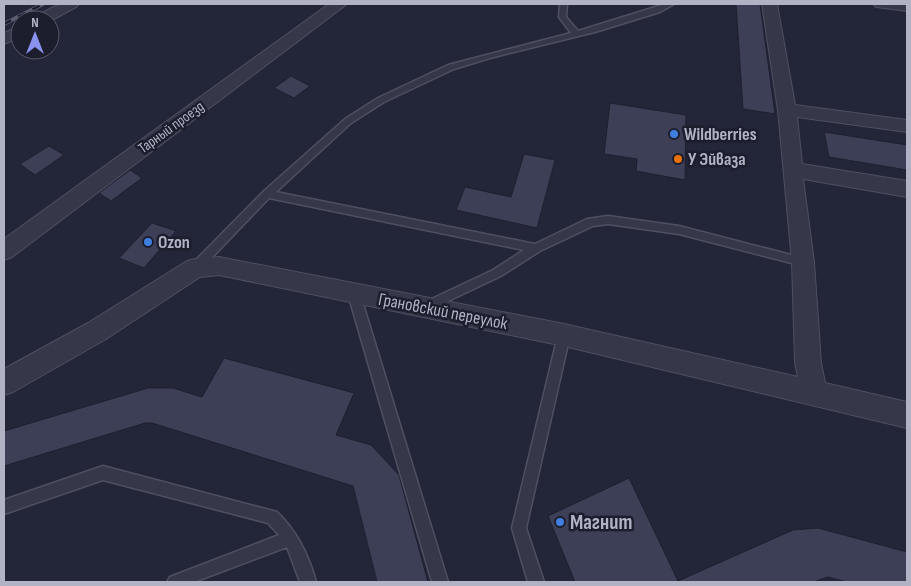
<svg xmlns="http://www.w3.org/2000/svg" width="911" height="586" font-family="'Sofia Sans Condensed',sans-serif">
<rect width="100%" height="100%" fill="#232538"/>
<path fill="#3c3f56" stroke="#1e1f2f" d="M 736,4 L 760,4 L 775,114 L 743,109 Z
M 291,76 L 310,86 L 294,98 L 274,88 Z
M 610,103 L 686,115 L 685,180 L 636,171 L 637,159 L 604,154 Z
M 824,132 L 907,145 L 907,170 L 829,157 Z
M 49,146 L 64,155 L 35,175 L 20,164 Z
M 524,154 L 555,160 L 537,228 L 456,210 L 465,187 L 511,197 Z
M 130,170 L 142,178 L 111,201 L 99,193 Z
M 152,223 L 176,231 L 144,268 L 119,258 Z
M 224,358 L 354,393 L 336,435 L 371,445 L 399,475 L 428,582 L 377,582 L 353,486 L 152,423 L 145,423 L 4,466 L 4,431 L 148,388 L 173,388 L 202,397 Z
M 629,478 L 678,581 L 793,530 L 818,528 L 907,552 L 907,582 L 847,582 L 828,577 L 813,582 L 575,582 L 548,516 Z"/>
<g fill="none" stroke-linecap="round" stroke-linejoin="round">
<g stroke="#4e5060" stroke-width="3">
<path id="lane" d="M 560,4 L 567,4 L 566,17 L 578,31 L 665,4 L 674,4 L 660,12 L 595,32 L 490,58 L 454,69 L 384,102 L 351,123 L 276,192 L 535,244 L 587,219 L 608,216 L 679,226 L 803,258 L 807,259 L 808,262 L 807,265 L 803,266 L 679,234 L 608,224 L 593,226 L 540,251 L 501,276 L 427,311 L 423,309 L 421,306 L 423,303 L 493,270 L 524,250 L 269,198 L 199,271 L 191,271 L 190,268 L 191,265 L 264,191 L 345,119 L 378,98 L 448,65 L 571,33 L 559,17 Z
M 354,289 L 358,291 L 360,294 L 448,582 L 432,582 L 348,294 L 350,291 Z
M 564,330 L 568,331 L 570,335 L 526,528 L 544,582 L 528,582 L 512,528 L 558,335 L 560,331 Z
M 103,466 L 277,512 C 297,531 309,556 316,582 L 300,582 L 287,547 L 194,582 L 167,582 L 170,577 L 279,535 L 268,523 L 103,480 L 4,514 L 4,500 Z"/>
</g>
<g stroke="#4e5060" stroke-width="2">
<path id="street" d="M 60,4 L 79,4 L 76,7 L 50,21 L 32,20 L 34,17 Z
M 329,4 L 347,4 L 12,257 L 4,260 L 4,239 Z
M 762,4 L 777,4 L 795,105 L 907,120 L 907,132 L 797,117 L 802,164 L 907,181 L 907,197 L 803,179 L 814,262 L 821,363 L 825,383 L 907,402 L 907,428 L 564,346 L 219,275 L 200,277 L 106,339 L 13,392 L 4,395 L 4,369 L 88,323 L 187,261 L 195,259 L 219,257 L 564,324 L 798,377 L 795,363 L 792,262 L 778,110 Z
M 873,4 L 907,4 L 907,11 L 876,7 Z
M 20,26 L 20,37 L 4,44 L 4,33 Z"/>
</g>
<use href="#lane" fill="#363849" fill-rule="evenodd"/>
<use href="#street" fill="#363849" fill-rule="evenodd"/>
<g stroke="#595b6f" stroke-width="4">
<path id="rail" d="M 4,24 L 43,4"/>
</g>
<use href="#rail" stroke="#1c1d2d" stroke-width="2.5" stroke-dasharray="8" stroke-linecap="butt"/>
</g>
<g fill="#3f7fe0" stroke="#1c1d2d" stroke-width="2">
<circle cx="674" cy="134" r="5"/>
<circle cx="148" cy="242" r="5"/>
<circle cx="560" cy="522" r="5"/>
</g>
<circle fill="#e8710a" stroke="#1c1d2d" stroke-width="2" cx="678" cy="159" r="5"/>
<g text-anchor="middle" stroke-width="5" stroke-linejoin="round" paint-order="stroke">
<g font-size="15" fill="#b1b3c5" stroke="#1c1d2d">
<text transform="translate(171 127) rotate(-36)" y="5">Тарный проезд</text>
</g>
<g font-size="18" font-weight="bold" fill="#b1b3c5" stroke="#1c1d2d" text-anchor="start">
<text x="684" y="140">Wildberries</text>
<text x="688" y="165">У Эйваза</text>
<text x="158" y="248">Ozon</text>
</g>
<g font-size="18" fill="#b1b3c5" stroke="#1c1d2d">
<text transform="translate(443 311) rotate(11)" y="6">Грановский переулок</text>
</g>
<g font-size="21" font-weight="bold" fill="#b1b3c5" stroke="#1c1d2d" text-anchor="start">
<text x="570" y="529">Магнит</text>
</g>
</g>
<rect width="911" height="586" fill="none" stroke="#b1b3c5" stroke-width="10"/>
<g transform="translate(35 35)"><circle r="24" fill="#1c1d2d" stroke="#58596a"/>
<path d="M0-4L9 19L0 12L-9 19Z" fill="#8a92f0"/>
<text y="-8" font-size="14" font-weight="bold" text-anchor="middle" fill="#b1b3c5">N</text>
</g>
</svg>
